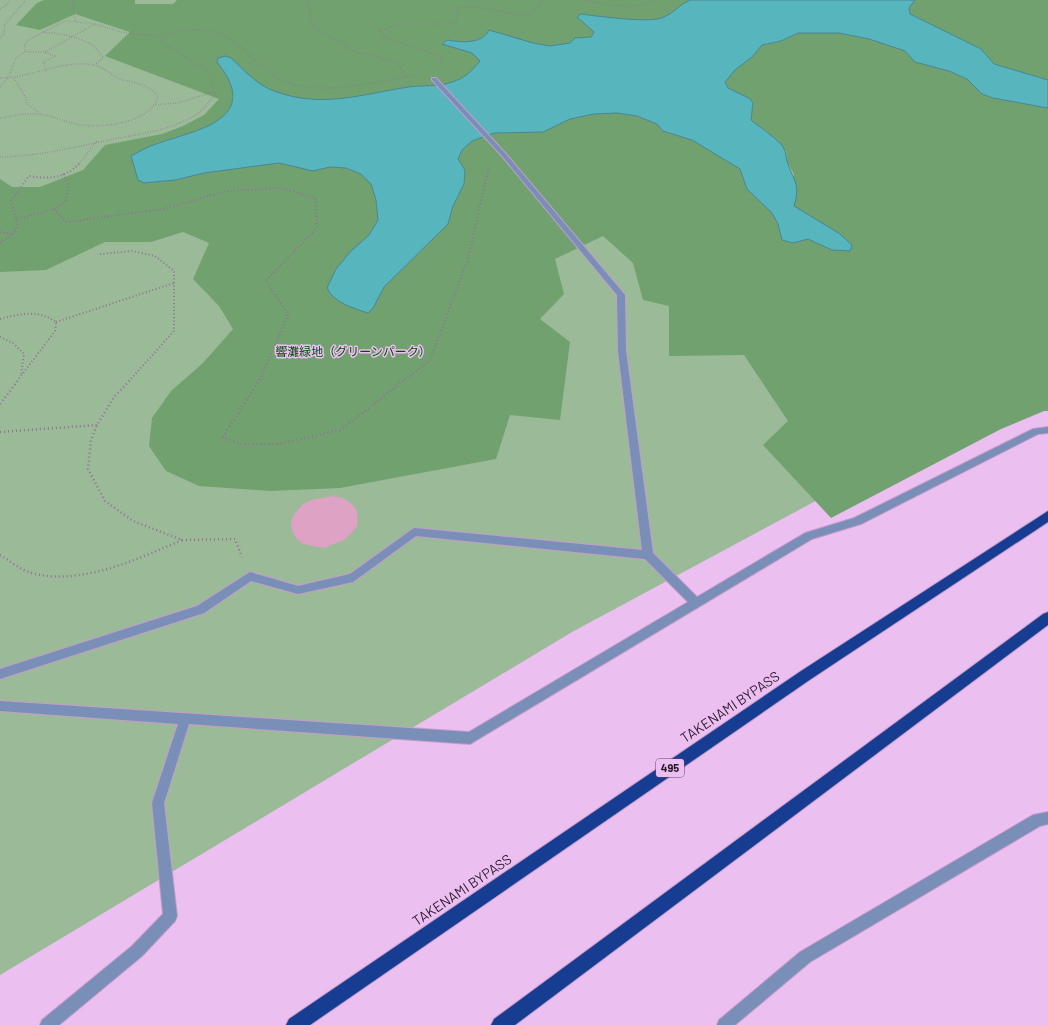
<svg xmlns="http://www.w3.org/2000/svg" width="1048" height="1025" font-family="Barlow,'Noto Sans JP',sans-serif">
<rect width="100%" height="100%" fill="#ecbff1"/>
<path fill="#9aba98" d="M 0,0 L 1031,0 L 1048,3 L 1048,376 L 572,632 L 0,975 Z"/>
<path fill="#71a16f" d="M 44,0 L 135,0 L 135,4 L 173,4 L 177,0 L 690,0 C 680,4 674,13 664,17 C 652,24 597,16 581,14 L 578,17 L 594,32 L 591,37 L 575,38 L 570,43 L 550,46 L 533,43 L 489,31 C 480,45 462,42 447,40 L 442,44 L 472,53 L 480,61 C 471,72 465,78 452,82 C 439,87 422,85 409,87 C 362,94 322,109 274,91 C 257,85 244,70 231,58 L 217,62 C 262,119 199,130 157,143 L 144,183 L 175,180 L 204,173 L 268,164 L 279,163 L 313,171 L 330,167 L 346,168 L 361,174 L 371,184 L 376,200 L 378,220 L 369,235 L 350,252 L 373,308 L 384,287 L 448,224 L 453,206 L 464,184 L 465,170 L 458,159 L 462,150 L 472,141 L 494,133 L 543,132 L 570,119 L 594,114 L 617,113 L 637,116 L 657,124 L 663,131 L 692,140 L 740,169 L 748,189 L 772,213 L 778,224 L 782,240 L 793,243 L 808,239 L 816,242 L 840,234 L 794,206 L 794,174 L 787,162 L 786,151 L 780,144 L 751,120 L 753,103 L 749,98 L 728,88 L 725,82 L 735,70 L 752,57 L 762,45 L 781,41 L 798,33 L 839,33 L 869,39 L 905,51 L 915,62 L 949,71 L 967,79 L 982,94 L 993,98 L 1048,108 L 1048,411 L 1044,411 L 1001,429 L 831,518 L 763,445 L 788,421 L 744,355 L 669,356 L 669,306 L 643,300 L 633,263 L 603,236 L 555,259 L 564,294 L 540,319 L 570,342 L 560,420 L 510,415 L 496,459 L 340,488 L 270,491 L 199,486 L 166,471 L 149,446 L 152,418 L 171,391 L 203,363 L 233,329 L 219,306 L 193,279 L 209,243 L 183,232 L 151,242 L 105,242 L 46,270 L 0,272 L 0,179 L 12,187 L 40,187 L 83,170 L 105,145 L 162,134 L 183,126 L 204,115 L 219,99 L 105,56 L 130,32 L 75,14 L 40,30 L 16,25 L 37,3 Z
M 915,0 L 1048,0 L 1048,80 L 994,64 L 981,49 L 910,14 L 909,8 Z"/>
<path fill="#57b5be" stroke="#498692" d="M 690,0 L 915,0 L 909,8 L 910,14 L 981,49 L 994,64 L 1048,80 L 1048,108 L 993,98 L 982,94 L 967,79 L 949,71 L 915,62 L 905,51 L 869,39 L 839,33 L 798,33 L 781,41 L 762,45 L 752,57 L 735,70 L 725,82 L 728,88 L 749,98 L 753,103 L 751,120 C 761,128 772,135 781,144 C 786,150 785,154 787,161 C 793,181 801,183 794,206 L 840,234 L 852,245 L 850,251 L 832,250 L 808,239 L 793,243 L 782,240 L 778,224 L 772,213 L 747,189 L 740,169 L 692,140 L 663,131 L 657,124 L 637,116 L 617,113 L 594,114 L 570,119 L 543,132 L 494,133 L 472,141 L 462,150 L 458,159 L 465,170 L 464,184 L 453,206 L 448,224 L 384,287 L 373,308 L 368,313 C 353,308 334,303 327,288 L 336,269 L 350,252 L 369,235 L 378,220 L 376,200 L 371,184 L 361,174 L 346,168 L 330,167 L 313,171 L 279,163 L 204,173 L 175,180 L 144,183 L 138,180 L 131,156 C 140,151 149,146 159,143 C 201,129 262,118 217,62 L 218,58 L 226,56 L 231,58 C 244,70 257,85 274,91 C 322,109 362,94 409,87 C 422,85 439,87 452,82 C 465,78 471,72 480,61 L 472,53 L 442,44 L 447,40 C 461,42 481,45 489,30 L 533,43 L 550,46 L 570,43 L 575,38 L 591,37 L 594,32 L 577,17 L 581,14 C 597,16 652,24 664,17 C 674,13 680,4 690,0 Z"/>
<path fill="#dda2c4" d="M 333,496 L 343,498 L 351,503 L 356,509 L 358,517 L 357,526 L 352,533 L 344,540 L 324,548 L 303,544 L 296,538 L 292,530 L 291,521 L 295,513 L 302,505 L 311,500 Z"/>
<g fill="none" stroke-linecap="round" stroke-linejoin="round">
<g stroke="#c59dc9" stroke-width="2">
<path id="minor" d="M 432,78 L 436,78 L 506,154 L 625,295 L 626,351 L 653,553 L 697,597 L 805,533 L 854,518 L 1033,429 L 1048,427 L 1048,433 L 1038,434 L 861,524 L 812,539 L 470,744 L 189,724 L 164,803 L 177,916 L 175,921 L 142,956 L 59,1025 L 40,1025 L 42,1020 L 132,946 L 163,914 L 152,803 L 178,724 L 0,711 L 0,701 L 469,732 L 688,602 L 645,559 L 416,536 L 353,582 L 298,594 L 251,581 L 204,613 L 0,679 L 0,669 L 197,606 L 250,572 L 298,586 L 350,574 L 414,528 L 642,550 L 618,351 L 617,295 L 502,156 L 432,80 Z
M 1048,812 L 1048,824 L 1040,826 L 810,962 L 735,1025 L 717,1025 L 719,1020 L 800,952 L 1033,815 Z"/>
</g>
<g stroke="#c59dc9" stroke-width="2">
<path id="highway" d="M 1048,511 L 1048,522 L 811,679 L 310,1025 L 286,1025 L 289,1019 L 801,671 Z
M 1048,612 L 1048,625 L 515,1025 L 491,1025 L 494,1019 L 1043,614 Z"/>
</g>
<path stroke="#937296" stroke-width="1.5" stroke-dasharray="0.5 2" stroke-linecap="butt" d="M 72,0 L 75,21
M 307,0 L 311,20 L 319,31 L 340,41 L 351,50 L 398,63 L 406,76
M 584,0 C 606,4 633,12 654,0
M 0,9 L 8,4 L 10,0
M 42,32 C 63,34 93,37 103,58 L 95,65
M 0,38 L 4,34 L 5,24 L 26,0
M 25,52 L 25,44 L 28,40 L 65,21 L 95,24 L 121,32 L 164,37
M 45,52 L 95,24
M 441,64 L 442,58 L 437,55 L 382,36 L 380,31 L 399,24 L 453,24 L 458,17 L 457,8 C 483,3 507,17 533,14 L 542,0
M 0,78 C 32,78 62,59 94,65 C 105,67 112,77 123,80 C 135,83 151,85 158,97 C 150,123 104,128 82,125 C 66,123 52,115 37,114 C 24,113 12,116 0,118
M 14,78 L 26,98 L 27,104 L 40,113
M 0,87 L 8,78 L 16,58 L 25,52 L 44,52 L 55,56 L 43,62 L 46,71
M 153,105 L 177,103 L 214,92
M 0,157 C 38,156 71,148 109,140 C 138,134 171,131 197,114 C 204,109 210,101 215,94 L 211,79 L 202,67 L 160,41 C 168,32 178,30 190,30 C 245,28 250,72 293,84 C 333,95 377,81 417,75
M 78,165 L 97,141"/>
<path stroke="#937296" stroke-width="2" stroke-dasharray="1 2.5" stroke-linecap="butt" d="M 54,209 L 65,202 L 69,187 L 63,174
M 17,219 L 54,209 L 66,222 L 163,209 L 227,191 L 282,188 L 316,198 L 317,228 L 266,280 L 288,315 L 260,380
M 0,232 L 13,234 L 0,243
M 13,234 L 18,225 L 11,201 L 29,176 C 48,179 64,179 79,164
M 100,254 L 132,251 L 155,256 L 174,271 L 174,331 L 130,380
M 0,319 C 20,314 38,309 56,322 L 55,331 L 18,380
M 56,322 L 174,283
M 0,337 L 13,343 L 24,354 L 21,375
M 405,380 L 430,360 L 468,259 L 488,170 L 490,168"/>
<path stroke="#937296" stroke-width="2.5" stroke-dasharray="1 3" stroke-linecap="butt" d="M 260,379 L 223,437 L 240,444 L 279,444 L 340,430 L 406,379
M 0,404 L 19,379
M 0,432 L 97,425
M 182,540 L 235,539 L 242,557
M 0,555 C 9,560 17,567 26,571 C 74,589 138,559 182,540 L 133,521 L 105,501 L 88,469 L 91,440 L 97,425 L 114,397 L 131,379"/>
<use href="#minor" fill="#798fb8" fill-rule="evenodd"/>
<use href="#highway" fill="#173d93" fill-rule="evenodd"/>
</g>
<g text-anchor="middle" stroke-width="3" stroke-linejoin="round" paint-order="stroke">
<rect fill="#ecbff1" stroke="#634966" stroke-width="1" x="656" y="759" width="28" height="18" rx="3"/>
<g font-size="11" font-weight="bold" fill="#28172a">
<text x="670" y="772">495</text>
</g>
<g font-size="12" fill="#024d07" stroke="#ecbff1">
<text x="353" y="356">響灘緑地（グリーンパーク）</text>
</g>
<g font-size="14" fill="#28172a" stroke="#ecbff1">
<text transform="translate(730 707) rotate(-34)" y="5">TAKENAMI BYPASS</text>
<text transform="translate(462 890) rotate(-34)" y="5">TAKENAMI BYPASS</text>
</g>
</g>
</svg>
